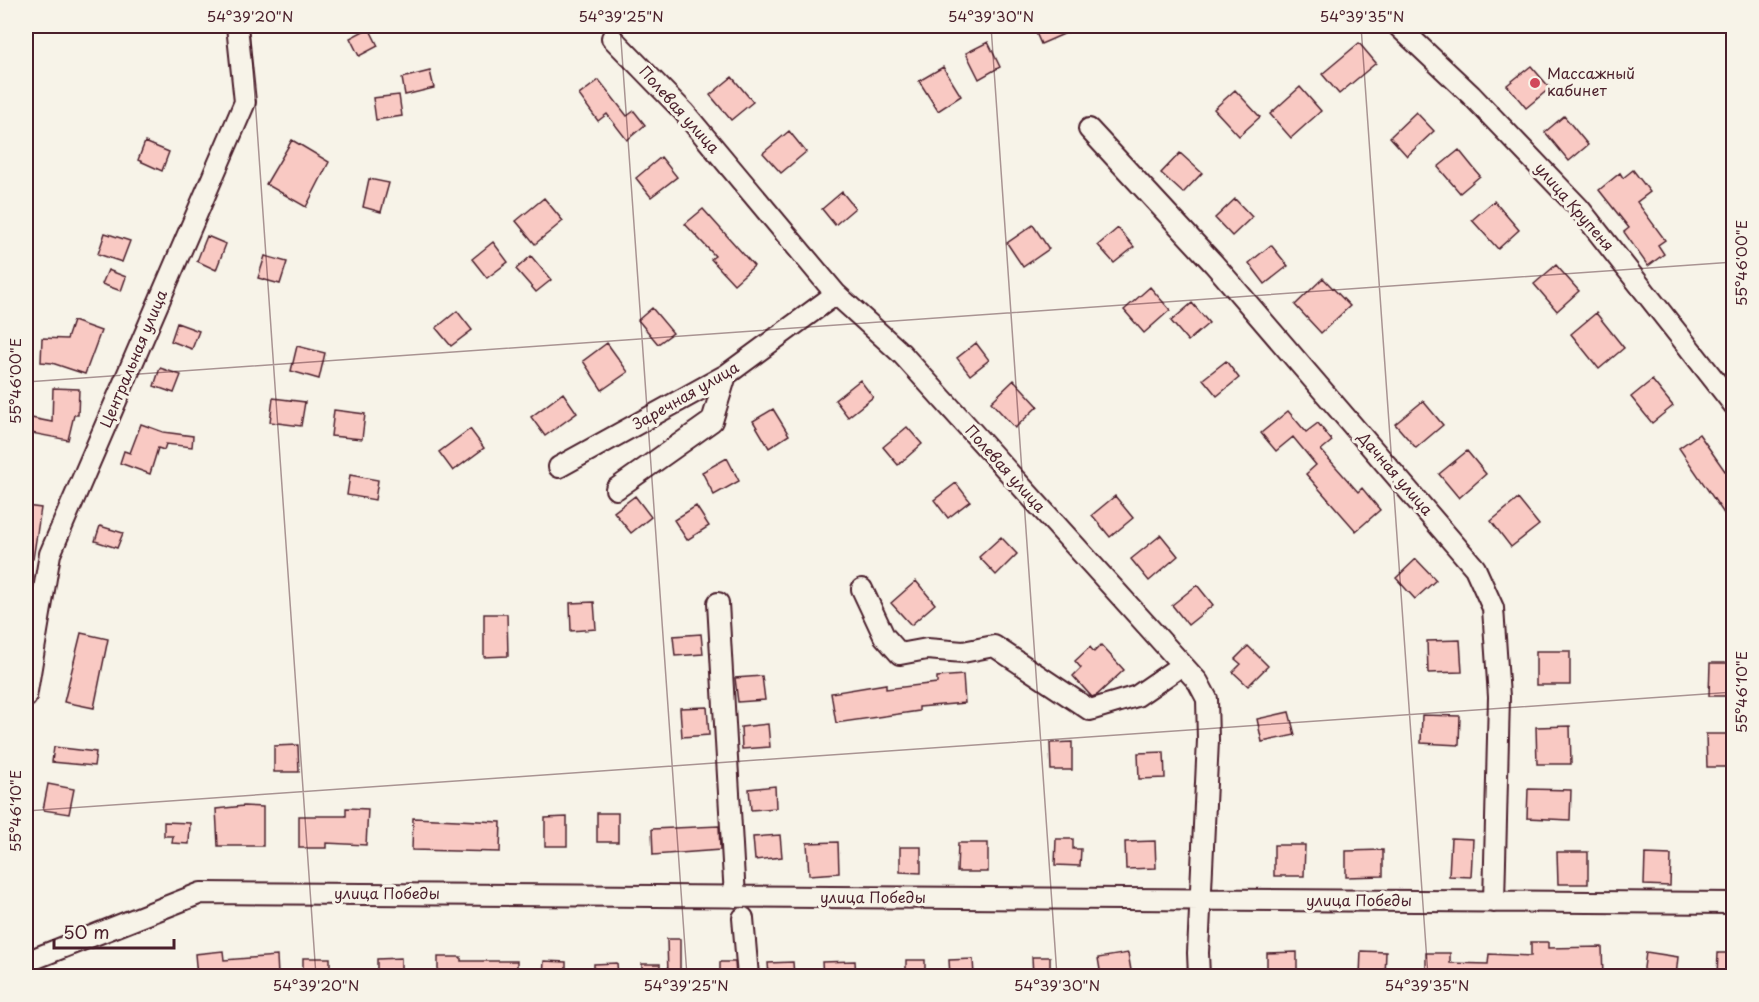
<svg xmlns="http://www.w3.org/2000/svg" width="1759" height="1002" font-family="'Playpen Sans',sans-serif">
<rect width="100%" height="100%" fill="#f7f3e8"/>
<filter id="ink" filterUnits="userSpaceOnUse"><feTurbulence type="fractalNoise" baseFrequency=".0167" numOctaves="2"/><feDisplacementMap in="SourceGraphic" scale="12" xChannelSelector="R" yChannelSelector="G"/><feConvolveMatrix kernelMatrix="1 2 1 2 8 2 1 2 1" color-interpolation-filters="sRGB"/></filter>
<g filter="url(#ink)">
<path fill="#f9c9c3" stroke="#4a1f2b" stroke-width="1.5" d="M 1033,26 L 1082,26 L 1041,44 Z
M 369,28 L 378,46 L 359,56 L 350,38 Z
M 988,42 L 1000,67 L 979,79 L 966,53 Z
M 1359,43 L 1376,63 L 1339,94 L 1322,74 Z
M 1531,66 L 1550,88 L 1526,108 L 1507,85 Z
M 943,67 L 961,96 L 938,111 L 919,81 Z
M 430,71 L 434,88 L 405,95 L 402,78 Z
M 732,77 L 753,102 L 731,120 L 710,95 Z
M 599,80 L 627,116 L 634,111 L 645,125 L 627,140 L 607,114 L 598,121 L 579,95 Z
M 1300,87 L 1321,111 L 1291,138 L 1270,114 Z
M 1235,90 L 1260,117 L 1239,136 L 1214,109 Z
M 399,95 L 402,116 L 376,120 L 373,98 Z
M 1416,112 L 1434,131 L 1407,156 L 1390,137 Z
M 1564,116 L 1588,145 L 1569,161 L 1545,132 Z
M 789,131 L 806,152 L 781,173 L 763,153 Z
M 292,140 L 329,162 L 306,207 L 266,184 Z
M 145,142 L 169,152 L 162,171 L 138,160 Z
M 1459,150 L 1480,176 L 1460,193 L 1438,167 Z
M 1180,153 L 1202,173 L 1183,193 L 1161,173 Z
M 661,157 L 677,177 L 651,197 L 636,178 Z
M 1633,170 L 1650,192 L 1637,202 L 1665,240 L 1658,245 L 1664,254 L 1648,266 L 1624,232 L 1629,228 L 1599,190 L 1620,173 L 1623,178 Z
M 369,179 L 389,183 L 381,212 L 363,207 Z
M 842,192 L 855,208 L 835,225 L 822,209 Z
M 544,198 L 563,221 L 535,244 L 516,221 Z
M 1235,199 L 1252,217 L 1232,236 L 1215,218 Z
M 1494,201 L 1519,230 L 1498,249 L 1472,220 Z
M 703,209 L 754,266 L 734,284 L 711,259 L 715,256 L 685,224 Z
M 1033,225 L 1049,249 L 1023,267 L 1007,243 Z
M 1118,228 L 1134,247 L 1114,263 L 1098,245 Z
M 105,233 L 130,241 L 122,262 L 98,254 Z
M 207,236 L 226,244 L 216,270 L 197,261 Z
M 493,242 L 508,262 L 487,278 L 472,259 Z
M 1271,245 L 1288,266 L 1265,284 L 1249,263 Z
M 265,256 L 287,262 L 280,284 L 258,278 Z
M 531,256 L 551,280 L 536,292 L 516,269 Z
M 1556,265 L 1579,291 L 1557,311 L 1534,284 Z
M 108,270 L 126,277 L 121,291 L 102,284 Z
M 1323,278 L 1350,306 L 1321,333 L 1295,305 Z
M 1150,287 L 1170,310 L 1144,333 L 1124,310 Z
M 1192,303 L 1209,323 L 1188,341 L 1171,321 Z
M 652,308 L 673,333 L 658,344 L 638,320 Z
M 457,311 L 472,330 L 451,346 L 436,328 Z
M 1596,313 L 1624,348 L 1599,369 L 1571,334 Z
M 73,321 L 101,331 L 85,374 L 52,363 L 41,362 L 42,338 L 67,339 Z
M 177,323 L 199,331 L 192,349 L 171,341 Z
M 607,343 L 628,372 L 602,390 L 583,361 Z
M 976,343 L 989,360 L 970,375 L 957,358 Z
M 297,346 L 325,353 L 319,379 L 291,371 Z
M 1226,361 L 1239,378 L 1217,396 L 1203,379 Z
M 160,368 L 181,375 L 174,393 L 154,386 Z
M 860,380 L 873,397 L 848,417 L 835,400 Z
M 1014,380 L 1038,406 L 1015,428 L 991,402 Z
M 1652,380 L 1673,406 L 1652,423 L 1631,397 Z
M 53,388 L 79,389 L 78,415 L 74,415 L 68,440 L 26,432 L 26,417 L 52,422 Z
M 563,393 L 577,413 L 545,436 L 531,417 Z
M 273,398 L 305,402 L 301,426 L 270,422 Z
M 1423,401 L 1443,425 L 1416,448 L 1395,424 Z
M 773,409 L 789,435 L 769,448 L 753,421 Z
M 334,410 L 365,414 L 362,439 L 331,436 Z
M 1288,411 L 1306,432 L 1318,423 L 1332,441 L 1321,450 L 1358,492 L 1362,488 L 1380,510 L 1356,531 L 1306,474 L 1316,465 L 1293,437 L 1276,451 L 1261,433 Z
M 141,424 L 163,432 L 193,436 L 192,447 L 166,444 L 164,450 L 158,448 L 150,474 L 120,463 L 124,451 L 130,453 Z
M 907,427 L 922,444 L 898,465 L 883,447 Z
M 470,429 L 484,448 L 453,471 L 439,452 Z
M 1699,434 L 1725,471 L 1727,470 L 1734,478 L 1734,509 L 1725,515 L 1679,448 Z
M 1467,451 L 1486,474 L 1459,498 L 1439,474 Z
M 727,458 L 739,481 L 714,495 L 702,472 Z
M 350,475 L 378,480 L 375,500 L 347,495 Z
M 956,483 L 970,501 L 948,518 L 934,500 Z
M 635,496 L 651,517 L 631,533 L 614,512 Z
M 1115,496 L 1133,518 L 1110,537 L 1092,515 Z
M 1518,499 L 1539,525 L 1511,547 L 1491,521 Z
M 26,506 L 41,508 L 33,559 L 26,558 Z
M 696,506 L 709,526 L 687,540 L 674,520 Z
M 100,526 L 123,533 L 117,548 L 95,541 Z
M 1161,535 L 1178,556 L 1149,581 L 1131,559 Z
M 1001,537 L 1017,554 L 996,575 L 979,557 Z
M 1416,559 L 1436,580 L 1415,599 L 1396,578 Z
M 916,581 L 935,604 L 911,625 L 891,603 Z
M 1197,585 L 1213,605 L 1188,625 L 1172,605 Z
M 594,602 L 596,629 L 571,631 L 570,603 Z
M 484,614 L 507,614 L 508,656 L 484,657 Z
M 81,633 L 108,639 L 94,708 L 64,702 Z
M 701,634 L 703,654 L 675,656 L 673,636 Z
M 1460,640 L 1462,672 L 1428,673 L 1427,641 Z
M 1101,645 L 1124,670 L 1097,695 L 1092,697 L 1073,676 L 1081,668 L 1075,661 L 1090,647 L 1094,652 Z
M 1248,646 L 1268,666 L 1248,686 L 1233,672 L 1241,664 L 1235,659 Z
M 1536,651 L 1570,651 L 1570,685 L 1536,685 Z
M 1710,663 L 1734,663 L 1734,696 L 1709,696 Z
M 963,675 L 965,703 L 919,707 L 919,711 L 836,723 L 831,693 L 886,684 L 886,689 L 937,683 L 937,677 Z
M 762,676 L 765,700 L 738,702 L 735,678 Z
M 707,707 L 709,735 L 682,737 L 680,708 Z
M 1289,712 L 1295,735 L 1262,742 L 1257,719 Z
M 1422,715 L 1460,716 L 1459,745 L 1421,743 Z
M 768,724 L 770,747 L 742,749 L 741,727 Z
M 1570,726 L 1571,764 L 1537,764 L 1536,727 Z
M 1706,734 L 1734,734 L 1734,767 L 1707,767 Z
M 1072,742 L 1072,770 L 1051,770 L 1050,743 Z
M 298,745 L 299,772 L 274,772 L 274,746 Z
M 54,747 L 96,752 L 94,766 L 52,762 Z
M 1164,752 L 1165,778 L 1139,779 L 1138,753 Z
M 48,784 L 74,789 L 69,814 L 43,810 Z
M 775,786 L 776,808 L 751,810 L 749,789 Z
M 1528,789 L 1571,790 L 1570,820 L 1527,818 Z
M 244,806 L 263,807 L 263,846 L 218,846 L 216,809 Z
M 346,808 L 368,809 L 366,845 L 326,843 L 326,848 L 299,848 L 299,816 L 346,816 Z
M 597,813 L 618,813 L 618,842 L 597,842 Z
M 567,817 L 567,846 L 545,846 L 545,818 Z
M 413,818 L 501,822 L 500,852 L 412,850 Z
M 164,822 L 190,823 L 189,844 L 172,843 L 173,836 L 164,836 Z
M 719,826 L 720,850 L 653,855 L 652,829 Z
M 780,835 L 782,857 L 755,860 L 753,837 Z
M 1451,838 L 1473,839 L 1471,877 L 1449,876 Z
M 1056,839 L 1073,839 L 1073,849 L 1081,849 L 1080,866 L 1055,865 Z
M 1155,841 L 1156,868 L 1126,869 L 1125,842 Z
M 838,842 L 839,873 L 809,875 L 807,843 Z
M 958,843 L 988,843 L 988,872 L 957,872 Z
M 1274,845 L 1305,845 L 1304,876 L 1274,876 Z
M 900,847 L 921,847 L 921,873 L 900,872 Z
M 1383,850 L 1383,876 L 1346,877 L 1346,851 Z
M 1557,852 L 1588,852 L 1588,884 L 1558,884 Z
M 1645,854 L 1671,855 L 1670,886 L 1644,885 Z
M 667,939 L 680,939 L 680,975 L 668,975 Z
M 1531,942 L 1548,942 L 1548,948 L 1602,947 L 1603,976 L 1426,976 L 1426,953 L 1450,953 L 1450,963 L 1488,964 L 1489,954 L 1531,956 Z
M 223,951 L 224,960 L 277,956 L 278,976 L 248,976 L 248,972 L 197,976 L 195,954 Z
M 1361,951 L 1386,952 L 1385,976 L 1360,976 Z
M 1297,952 L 1297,976 L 1267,976 L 1267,953 Z
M 1646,952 L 1678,957 L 1676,976 L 1643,976 Z
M 1128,953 L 1132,976 L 1101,976 L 1098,958 Z
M 1718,953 L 1734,953 L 1734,976 L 1717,976 Z
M 438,957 L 461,957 L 461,961 L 517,961 L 517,976 L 438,976 Z
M 1032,957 L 1050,957 L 1050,976 L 1033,976 Z
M 303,958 L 330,958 L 330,976 L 303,976 Z
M 401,958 L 401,976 L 377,976 L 377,959 Z
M 973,959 L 974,976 L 950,976 L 949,960 Z
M 906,960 L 925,960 L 925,976 L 906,976 Z
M 544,961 L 566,962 L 566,976 L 543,976 Z
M 855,961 L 856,976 L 823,976 L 822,962 Z
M 720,962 L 735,962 L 736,976 L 720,976 Z
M 793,962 L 794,976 L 769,976 L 768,963 Z
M 617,963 L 618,976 L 594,976 L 594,964 Z
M 642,964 L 660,964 L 660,976 L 642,976 Z"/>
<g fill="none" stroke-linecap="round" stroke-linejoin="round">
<g stroke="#4a1f2b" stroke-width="24">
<path id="minor" d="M 1398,26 L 1471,95 L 1579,208 L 1734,405
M 612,38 L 684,112 L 836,294 L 902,354 L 1198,682 L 1207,699 L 1208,740 L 1198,953 L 1199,976
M 1089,129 L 1214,264 L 1475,568 L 1493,608 L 1499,697 L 1494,902
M 559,467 L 726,375 L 836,294
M 616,489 L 712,421 L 726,375
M 862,589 L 884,636 L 900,654 L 927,649 L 963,652 L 994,646 L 1090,710 L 1137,696 L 1182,665
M 718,603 L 735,897
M 26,697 L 50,554 L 245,102 L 237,26
M 743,918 L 748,976
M 26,962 L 201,893 L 1734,903"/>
</g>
<use href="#minor" stroke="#f7f3e8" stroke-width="20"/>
</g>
</g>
<path fill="none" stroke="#4a1f2b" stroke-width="1.5" stroke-opacity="0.45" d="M 250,26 L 316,976M 620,26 L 687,976M 991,26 L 1057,976M 1361,26 L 1428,976M 1731,26 L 1734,56M 26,382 L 1734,262M 26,811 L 1734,692"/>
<circle fill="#d1495b" stroke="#f7f3e8" stroke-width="2" cx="1535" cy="83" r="6"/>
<g text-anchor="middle" stroke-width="6" stroke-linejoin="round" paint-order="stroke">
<g font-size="15" fill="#4a1f2b" stroke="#f7f3e8" text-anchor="start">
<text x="1547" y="79">Массажный<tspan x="1547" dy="17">кабинет</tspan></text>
</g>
<g font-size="15" fill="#4a1f2b" stroke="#f7f3e8">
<text transform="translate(679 110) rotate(48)" y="5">Полевая улица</text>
<text transform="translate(1574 207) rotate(49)" y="5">улица Крупеня</text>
<text transform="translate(134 359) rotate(-67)" y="5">Центральная улица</text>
<text transform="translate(686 396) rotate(-30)" y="5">Заречная улица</text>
<text transform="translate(1005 469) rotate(48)" y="5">Полевая улица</text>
<text transform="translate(1395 474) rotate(49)" y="5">Дачная улица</text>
<text x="387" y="899">улица Победы</text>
<text x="873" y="903">улица Победы</text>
<text x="1359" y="906">улица Победы</text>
</g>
</g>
<rect width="1759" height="1002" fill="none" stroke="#f7f3e8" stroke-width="66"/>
<path d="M54 939v9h120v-9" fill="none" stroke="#4a1f2b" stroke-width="3"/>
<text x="63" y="939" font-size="18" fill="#4a1f2b" stroke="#f7f3e8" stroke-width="4.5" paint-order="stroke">50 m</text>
<rect x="33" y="33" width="1693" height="936" fill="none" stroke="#4a1f2b" stroke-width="2"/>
<g font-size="15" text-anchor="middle" fill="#4a1f2b">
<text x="250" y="22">54°39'20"N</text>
<text x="621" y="22">54°39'25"N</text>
<text x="991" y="22">54°39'30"N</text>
<text x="1362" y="22">54°39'35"N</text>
<text transform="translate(1742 263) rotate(-90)" y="5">55°46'00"E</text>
<text transform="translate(16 381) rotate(-90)" y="5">55°46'00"E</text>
<text transform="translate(1742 692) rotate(-90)" y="5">55°46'10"E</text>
<text transform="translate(16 811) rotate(-90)" y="5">55°46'10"E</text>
<text x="316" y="991">54°39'20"N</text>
<text x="686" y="991">54°39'25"N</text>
<text x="1057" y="991">54°39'30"N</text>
<text x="1427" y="991">54°39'35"N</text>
</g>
</svg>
